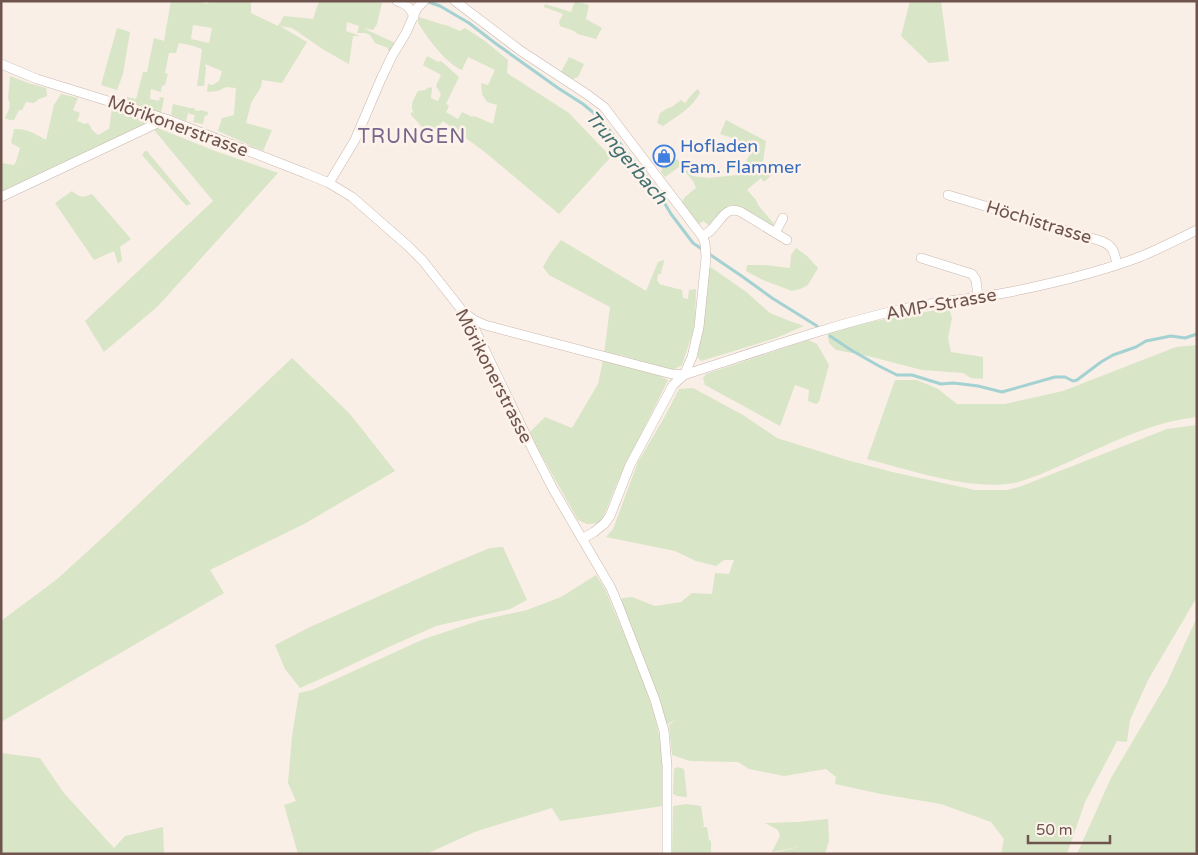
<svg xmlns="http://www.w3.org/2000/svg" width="1198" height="855" font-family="'Varela Round',sans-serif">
<rect width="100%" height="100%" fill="#f9efe6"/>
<path fill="#d8e5c6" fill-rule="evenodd" d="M 171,1 L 196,1 L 208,4 L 209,1 L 251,1 L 251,13 L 278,26 L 284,16 L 313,19 L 319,1 L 375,1 L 382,3 L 377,24 L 373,30 L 363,28 L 395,43 L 391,51 L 388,51 L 388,48 L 375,43 L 370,35 L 365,33 L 357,33 L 359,26 L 347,22 L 346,31 L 360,36 L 353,36 L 349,64 L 324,50 L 292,28 L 280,26 L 307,42 L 282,83 L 262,80 L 261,87 L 251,103 L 246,123 L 272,130 L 263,151 L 218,131 L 222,118 L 234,115 L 236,88 L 226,87 L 218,91 L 207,92 L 208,84 L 213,85 L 219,81 L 222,71 L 205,64 L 206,68 L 204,86 L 197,86 L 202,49 L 190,45 L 179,43 L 176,53 L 169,53 L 165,73 L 168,74 L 165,85 L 162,86 L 161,92 L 151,89 L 150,99 L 159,101 L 160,97 L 164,98 L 161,114 L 138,105 L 125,103 L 127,97 L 136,99 L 143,72 L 147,72 L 154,38 L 164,41 ZM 193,25 L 212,28 L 209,43 L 191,39 Z
M 575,1 L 589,5 L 586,19 L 602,28 L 596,39 L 578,34 L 574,31 L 560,26 L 559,22 L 563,14 L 544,7 L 545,4 L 571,12 Z
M 910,1 L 941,1 L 949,61 L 929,63 L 901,36 Z
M 419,17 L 444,25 L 446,25 L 460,31 L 465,28 L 485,41 L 508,60 L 507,73 L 569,113 L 611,157 L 559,214 L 486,153 L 443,121 L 428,138 L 424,134 L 425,130 L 411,115 L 411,112 L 414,113 C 409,105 414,99 418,91 L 425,90 L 430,87 L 432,88 L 431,98 L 438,101 L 441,94 L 436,86 L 441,75 L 423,65 L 427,56 L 438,62 L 441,61 L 459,77 L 446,104 L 449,106 L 446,112 L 458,119 L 462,112 L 472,117 L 474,116 L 493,124 L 497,105 L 487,102 L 482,94 L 481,83 L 488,85 L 495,70 L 468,57 L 462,70 C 446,64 427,37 418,23 Z
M 117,28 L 130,32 L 123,74 L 117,90 L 101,85 Z
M 569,57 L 584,64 L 578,77 L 573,79 L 561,72 Z
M 10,76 L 28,83 L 46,88 L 47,96 L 39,99 L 34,103 L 26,102 L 22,110 L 19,110 L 14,120 L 10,120 L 5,118 C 8,112 12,105 8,99 Z
M 698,89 L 700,93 C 692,108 676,117 663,126 L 657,123 L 660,113 L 668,108 L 672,107 L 681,100 L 685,103 L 694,92 Z
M 61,94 L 78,98 L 73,110 L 80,113 L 77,121 L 85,124 L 88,123 L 93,131 L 98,135 L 109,129 L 112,109 L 150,121 L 143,130 L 1,195 L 1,163 L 14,165 L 16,162 L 20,148 L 11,143 L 14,129 C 26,128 36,134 46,140 L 54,105 Z
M 173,104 L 190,108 L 195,108 L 194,110 L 200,111 L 200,110 L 208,112 L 207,116 L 205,115 L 203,124 L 193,122 L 195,115 L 189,114 L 189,110 L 186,121 L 171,115 Z
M 726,120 L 766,141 L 762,168 L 747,171 L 744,165 L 753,148 L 738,140 L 720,134 Z
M 150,125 L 215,151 L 278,173 L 158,306 L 104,352 L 85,321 L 213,201 Z
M 145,151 L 147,151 L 191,204 L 190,205 L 188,204 L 187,206 L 181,200 L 142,155 Z
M 677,159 L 692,176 L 709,178 L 737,175 L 747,171 L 749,175 L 777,168 L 778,169 L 764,182 L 761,178 L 747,190 L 756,200 L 758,205 L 774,224 L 773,226 L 771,226 L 742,207 L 732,205 L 724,210 L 710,226 L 703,221 L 699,224 L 681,204 C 684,196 690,193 696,188 L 693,181 L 682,168 L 679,167 L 665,177 L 661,172 C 662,165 671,162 677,159 Z
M 72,191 C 80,198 82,198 92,194 L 131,239 L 120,247 L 122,260 L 118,264 L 114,251 L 94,260 L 55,203 Z
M 561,240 L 646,291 L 658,262 L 664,260 C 664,265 661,269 661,274 L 658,274 L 657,281 L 659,282 L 659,284 L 682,290 L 683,298 L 688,299 L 689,290 L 696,289 L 695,325 L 682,365 L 671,371 L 621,355 L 604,354 L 610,307 L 549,275 L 543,267 L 551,253 Z
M 796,248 L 807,256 L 818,268 L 808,285 L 800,289 L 792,291 L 763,280 L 746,271 L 747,265 L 765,265 L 790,268 L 791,255 Z
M 709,266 L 745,291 L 770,313 L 787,320 L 804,326 L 776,338 L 701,361 L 698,358 L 697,352 Z
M 949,308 L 952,318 L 948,338 L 951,352 L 983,357 L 983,379 L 971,378 L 963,373 L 922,370 L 868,356 L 836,350 L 829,343 L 827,332 C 867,322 908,314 949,308 Z
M 808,340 L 817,344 L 829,365 L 819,402 L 816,404 L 808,401 L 809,390 L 795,385 L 780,426 L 705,385 L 703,378 L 706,374 Z
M 1197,345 L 1197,417 C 1150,422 1107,445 1064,464 C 1048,471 1031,479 1014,483 C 971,491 910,470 867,459 L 895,380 L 917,380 L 938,389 L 957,404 L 1005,404 L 1063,391 L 1176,347 Z
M 292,358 L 350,414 L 395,471 L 304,524 L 210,570 L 224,593 L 1,722 L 1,621 L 56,580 L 110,531 Z
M 603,360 L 648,370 L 668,380 L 617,483 L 601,523 L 587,524 L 578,520 L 529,433 L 545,417 L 572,428 L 598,384 Z
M 693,388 L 743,415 L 777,438 L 847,460 L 892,472 L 975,490 L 1007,490 L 1019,487 L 1167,429 L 1197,425 L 1197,597 L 1148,680 L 1130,720 L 1127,742 L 1117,741 L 1085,802 L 1067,854 L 1001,854 L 1004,839 L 991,822 L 941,804 L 881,794 L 835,784 L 836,777 L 826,769 L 784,776 L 749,769 L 738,762 L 690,761 L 672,755 L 669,725 L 677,719 L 666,725 L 620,600 L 623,598 L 632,597 L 655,606 L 681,602 L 692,593 L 712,594 L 715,573 L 729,574 L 734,560 L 724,560 L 716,566 L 696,561 L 675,551 L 606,537 L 613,529 L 638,462 L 664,418 L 679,389 Z
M 503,547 L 527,600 L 510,609 L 436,626 L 391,646 L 336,672 L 300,688 L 285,669 L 275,645 L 310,627 L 451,564 L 490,548 Z
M 596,575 L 605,589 L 641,674 L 655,717 L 663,754 L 663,806 L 560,821 L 552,808 L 477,831 L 426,854 L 298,854 L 284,805 L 296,801 L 288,783 L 292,736 L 299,693 L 312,690 L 424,639 L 481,620 L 527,610 L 561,597 Z
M 1197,617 L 1197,854 L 1077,854 L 1111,778 L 1167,683 Z
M 1,753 L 40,758 L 63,792 L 114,848 L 125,836 L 163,827 L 164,854 L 1,854 Z
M 677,767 L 684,769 L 687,797 L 677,796 L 673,794 L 674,769 Z
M 687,804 L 701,806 L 704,826 L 701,827 L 707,827 L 709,840 L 711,841 L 711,854 L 672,854 L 673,806 Z
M 828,819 L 829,841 L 825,854 L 770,854 L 799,847 L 772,852 L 780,836 L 778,830 L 765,823 L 797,822 Z"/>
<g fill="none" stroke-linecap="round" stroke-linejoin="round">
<path stroke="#a4d1d1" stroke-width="3" d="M 426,1 L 440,6 L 469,23 L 495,43 L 558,88 L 583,104 L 595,114 L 610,131 L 655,187 L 671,214 L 693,243 L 743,277 L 772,298 L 817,326
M 830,336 L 851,350 L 879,366 L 897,375 L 912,375 L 941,384 L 953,383 L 962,384 L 978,386 L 1002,392 L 1055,377 L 1065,377 L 1073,381 L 1077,380 L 1101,362 L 1113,355 L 1136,347 L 1146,341 L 1171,336 L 1185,338 L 1197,334"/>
<g stroke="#c9b6ad" stroke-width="10">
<path id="minor" d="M 397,1 C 406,4 410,7 414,17
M 455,1 L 521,51 L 588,95 L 604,107 L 702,236 L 705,243 L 706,258 L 699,327 L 692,357 L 684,375 L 673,385 L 630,465 L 610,516 L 604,524 L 594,532 L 582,539
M 1,64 L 37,79 L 166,119 L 305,173 L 329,183 L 352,197 L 408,246 L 423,261 L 464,313 L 476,332 L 532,448 L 553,489 L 611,588 L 619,607 L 655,700 L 664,731 L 667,766 L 667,854
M 329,183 L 355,140 L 381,79 L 392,56 L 406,33 L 417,8 L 424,1
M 948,195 L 1101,241 C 1114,246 1114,252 1117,264
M 1,197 L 166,119
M 775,233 L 783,218
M 702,236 C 706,234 710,232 712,229 C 721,220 726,205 741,212 L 787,240
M 921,258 L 972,274 L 976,280 L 978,297
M 466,314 L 474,320 L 485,325 L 660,371 L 672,374 L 684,375 C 756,352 828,326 902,309 C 938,301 974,299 1010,292 C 1054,283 1101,272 1142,256 C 1161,248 1179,239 1197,230"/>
</g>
<use href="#minor" stroke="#fff" stroke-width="9"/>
</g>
<defs>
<g id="shop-ring" transform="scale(1.125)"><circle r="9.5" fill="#fdf3eb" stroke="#3f7fe0" stroke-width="1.5"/><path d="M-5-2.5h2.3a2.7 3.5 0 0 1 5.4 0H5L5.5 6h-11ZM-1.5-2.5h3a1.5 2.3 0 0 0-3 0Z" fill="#3f7fe0"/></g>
</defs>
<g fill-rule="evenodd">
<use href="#shop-ring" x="664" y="156"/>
</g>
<g text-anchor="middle" stroke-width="5" stroke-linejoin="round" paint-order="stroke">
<g font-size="18" fill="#6f544e" stroke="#fdf3eb">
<text transform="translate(178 126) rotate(20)" y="6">Mörikonerstrasse</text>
<text transform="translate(1039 222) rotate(17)" y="6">Höchistrasse</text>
<text transform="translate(941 304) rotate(-10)" y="6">AMP-Strasse</text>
<text transform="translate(494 376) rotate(63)" y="6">Mörikonerstrasse</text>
</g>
<g font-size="18" fill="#366cbe" stroke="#fdf3eb" text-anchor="start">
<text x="680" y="152">Hofladen<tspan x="680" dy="21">Fam. Flammer</tspan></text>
</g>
<g font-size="19" font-style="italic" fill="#437273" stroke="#fdf3eb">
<text transform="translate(627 157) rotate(50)" y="7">Trungerbach</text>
</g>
<g font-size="20" letter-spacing="1" fill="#79668c" stroke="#fdf3eb">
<text x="412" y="143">TRUNGEN</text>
</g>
</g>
<rect width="1198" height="855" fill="none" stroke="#6f544e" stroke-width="5"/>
<path d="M1028 835v8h82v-8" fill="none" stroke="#6f544e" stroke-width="2.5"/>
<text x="1036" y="835" font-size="15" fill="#6f544e" stroke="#fdf3eb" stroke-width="4" paint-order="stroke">50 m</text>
</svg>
